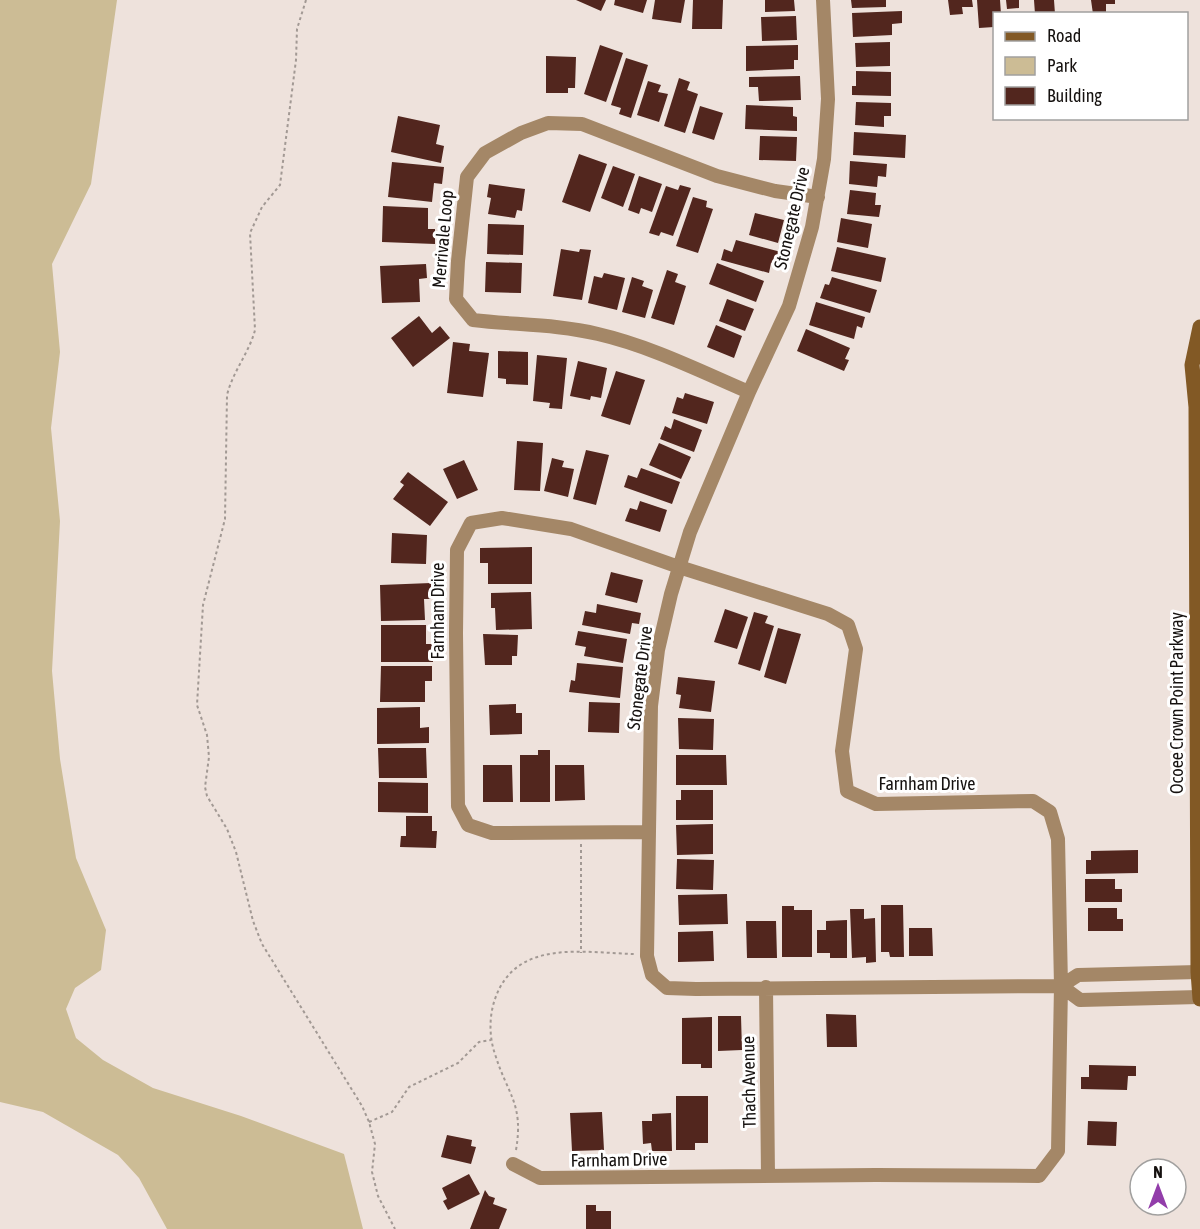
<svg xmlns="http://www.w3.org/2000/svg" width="1200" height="1229" font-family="'Asap Condensed',sans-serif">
<rect width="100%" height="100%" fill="#eee2dc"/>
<path fill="#ccbc95" d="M 0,0 L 117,0 L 91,184 L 52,264 L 60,352 L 51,428 L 60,521 L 52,671 L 60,759 L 76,858 L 106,930 L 101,970 L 75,988 L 66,1009 L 76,1038 L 103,1060 L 153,1088 L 241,1116 L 344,1154 L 363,1229 L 167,1229 L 139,1178 L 118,1155 L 43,1112 L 0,1102 Z"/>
<path fill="#52261e" d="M 576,0 L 606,0 L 601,11 Z
M 615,0 L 647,0 L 643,13 L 614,5 Z
M 655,0 L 685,0 L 681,23 L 652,19 Z
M 693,0 L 723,0 L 722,29 L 692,29 Z
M 765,0 L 794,0 L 795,11 L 765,12 Z
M 851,0 L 886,0 L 886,7 L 852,8 Z
M 948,0 L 972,0 L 973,7 L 962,7 L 963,14 L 950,15 Z
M 977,0 L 1000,0 L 1001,14 L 994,14 L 994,27 L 979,28 Z
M 1006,0 L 1019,0 L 1019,8 L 1007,9 Z
M 1034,0 L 1054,0 L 1055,14 L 1035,14 Z
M 1091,0 L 1115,0 L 1115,4 L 1106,4 L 1106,14 L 1093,14 Z
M 902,11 L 902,23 L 892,24 L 892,35 L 853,37 L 852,13 Z
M 796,16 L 797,40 L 762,41 L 761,17 Z
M 890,42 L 890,66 L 856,67 L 855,43 Z
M 600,45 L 623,53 L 606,102 L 584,94 Z
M 798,45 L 798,60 L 794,60 L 794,69 L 746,71 L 746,46 Z
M 546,56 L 576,57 L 575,88 L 568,88 L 568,93 L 546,93 Z
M 626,58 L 648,65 L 631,118 L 619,114 L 621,108 L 611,105 Z
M 856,71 L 891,72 L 891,96 L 852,95 L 852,86 L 856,86 Z
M 800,76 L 801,100 L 759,101 L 758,87 L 749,87 L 749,77 Z
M 679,78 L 690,82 L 687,90 L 698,94 L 685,133 L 664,126 Z
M 648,81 L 661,85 L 658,92 L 668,94 L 659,122 L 637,115 Z
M 856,102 L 891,103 L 891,116 L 884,116 L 884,127 L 855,125 Z
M 746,105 L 793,107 L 793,116 L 797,117 L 797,131 L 745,129 Z
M 700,106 L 723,113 L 714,140 L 692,133 Z
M 398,116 L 440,125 L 436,144 L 444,146 L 441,163 L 391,152 Z
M 854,132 L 906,135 L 905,158 L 853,155 Z
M 760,136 L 797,137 L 796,161 L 759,160 Z
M 579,154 L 607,164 L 590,212 L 562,202 Z
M 850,161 L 887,164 L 886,177 L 878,176 L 877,187 L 849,184 Z
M 392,162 L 444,167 L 442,184 L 434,183 L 432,202 L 388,197 Z
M 613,166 L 635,174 L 623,207 L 601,198 Z
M 639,176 L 662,184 L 652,212 L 641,208 L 639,214 L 628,210 Z
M 489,184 L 525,189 L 522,211 L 517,210 L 515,218 L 488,214 L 491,198 L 487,197 Z
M 680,185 L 691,188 L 673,236 L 661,232 L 659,236 L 649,233 L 666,186 L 678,190 Z
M 850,190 L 876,193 L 875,205 L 881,205 L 879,217 L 847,214 Z
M 693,197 L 707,201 L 706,207 L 713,209 L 698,253 L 676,246 Z
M 383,206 L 428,208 L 428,229 L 435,229 L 435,244 L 382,242 Z
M 755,213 L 784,220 L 778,243 L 749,235 Z
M 841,218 L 872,224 L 868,248 L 837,242 Z
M 488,224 L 524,225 L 523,255 L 487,254 Z
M 736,240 L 781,252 L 778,264 L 771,263 L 769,273 L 721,260 L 724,249 L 732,252 Z
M 837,247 L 886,258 L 881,282 L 831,271 Z
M 561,249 L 579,252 L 580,249 L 591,250 L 582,300 L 553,296 Z
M 486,262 L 522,263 L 521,293 L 485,292 Z
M 717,263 L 764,281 L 756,302 L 709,284 Z
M 426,264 L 427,278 L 419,279 L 420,302 L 382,303 L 380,266 Z
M 667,270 L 678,274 L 675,282 L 686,286 L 674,325 L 651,318 Z
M 604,273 L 625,278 L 617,310 L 588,303 L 594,276 L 602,278 Z
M 632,277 L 644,281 L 642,286 L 653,290 L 645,318 L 622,312 Z
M 832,277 L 877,290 L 870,313 L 820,298 L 825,284 L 829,285 Z
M 727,299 L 754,309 L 745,331 L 719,321 Z
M 816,302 L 865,317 L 862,328 L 857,326 L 854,339 L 809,325 Z
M 419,316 L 432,333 L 440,326 L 450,338 L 413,367 L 391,338 Z
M 716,325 L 742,336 L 734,358 L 707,347 Z
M 806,329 L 850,348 L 845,359 L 849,360 L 844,371 L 797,351 Z
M 453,342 L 470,344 L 469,351 L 489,353 L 483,397 L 447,393 Z
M 498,351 L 528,352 L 528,385 L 506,384 L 506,379 L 498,378 Z
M 537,355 L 567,358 L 562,409 L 549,408 L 550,403 L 533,401 Z
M 578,361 L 607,368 L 601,398 L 591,396 L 590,400 L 570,396 Z
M 616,371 L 645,380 L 630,425 L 601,416 Z
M 685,393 L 714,402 L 707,424 L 672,413 L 677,397 L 683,399 Z
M 674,419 L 702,430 L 694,452 L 660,439 L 665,426 L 671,429 Z
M 517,441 L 543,443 L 540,491 L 514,490 Z
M 659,443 L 691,457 L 681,479 L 649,465 Z
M 586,450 L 609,455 L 596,505 L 573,499 Z
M 552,458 L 564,461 L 562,467 L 574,469 L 568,497 L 544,491 Z
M 464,460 L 478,490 L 457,499 L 443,469 Z
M 641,468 L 680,482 L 672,504 L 624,487 L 628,475 L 637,478 Z
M 408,472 L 448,502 L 430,526 L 393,499 L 404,485 L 400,482 Z
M 640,501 L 667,510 L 660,532 L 625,521 L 630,508 L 637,510 Z
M 392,533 L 427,535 L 426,564 L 391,563 Z
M 532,547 L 532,584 L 488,584 L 488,563 L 480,563 L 480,548 Z
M 611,572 L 643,580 L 637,603 L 605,595 Z
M 431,583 L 432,599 L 424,599 L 425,620 L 381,621 L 380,585 Z
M 531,592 L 532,629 L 496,630 L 495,608 L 491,608 L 491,593 Z
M 597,604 L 641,613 L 639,624 L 632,623 L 630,634 L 582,625 L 585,611 L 596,613 Z
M 725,609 L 748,617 L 737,649 L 714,642 Z
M 754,612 L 768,616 L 765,623 L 774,626 L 760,671 L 738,664 Z
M 381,625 L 426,625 L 426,644 L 433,644 L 433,662 L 381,662 Z
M 778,628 L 801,634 L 786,684 L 764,677 Z
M 578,631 L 627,639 L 623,663 L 584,656 L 586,647 L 575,645 Z
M 483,634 L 518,635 L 517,656 L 512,656 L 512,665 L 485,665 Z
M 577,663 L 623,667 L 620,698 L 569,692 L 571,680 L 575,681 Z
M 381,666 L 432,666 L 432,681 L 425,681 L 425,702 L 380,702 Z
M 678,677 L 715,681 L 711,712 L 679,708 L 681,695 L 676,694 Z
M 589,702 L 620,703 L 619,733 L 588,732 Z
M 516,704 L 516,713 L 522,713 L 522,734 L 490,735 L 489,705 Z
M 420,707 L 420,728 L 429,727 L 429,743 L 377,744 L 377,708 Z
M 678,718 L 714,719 L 713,750 L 679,749 Z
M 378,748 L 426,748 L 427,778 L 379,778 Z
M 538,750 L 550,750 L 550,802 L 520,802 L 520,755 L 538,755 Z
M 676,755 L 726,755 L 727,785 L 676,785 Z
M 483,765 L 512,765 L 513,802 L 483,802 Z
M 555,765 L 584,765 L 585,800 L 555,801 Z
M 378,782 L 428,783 L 428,813 L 378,812 Z
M 681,790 L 713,790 L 713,820 L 676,820 L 676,800 L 681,800 Z
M 406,816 L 432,816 L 432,831 L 437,831 L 436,848 L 400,847 L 401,836 L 406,836 Z
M 713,824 L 713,854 L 677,855 L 676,825 Z
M 1138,850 L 1138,873 L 1086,874 L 1086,860 L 1091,860 L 1091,851 Z
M 677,859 L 714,860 L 713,890 L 676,889 Z
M 1085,879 L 1115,879 L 1115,889 L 1122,889 L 1122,902 L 1085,902 Z
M 727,894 L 728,924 L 679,925 L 678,895 Z
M 881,905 L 903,905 L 904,957 L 890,957 L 889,952 L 881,952 Z
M 782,906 L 794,906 L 794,910 L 812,910 L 812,957 L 782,957 Z
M 1088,908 L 1117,908 L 1117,919 L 1123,919 L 1123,931 L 1088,931 Z
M 850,909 L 864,909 L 864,919 L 875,918 L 876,962 L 866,963 L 866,957 L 852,958 Z
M 847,920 L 847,958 L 830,958 L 830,953 L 817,953 L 817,930 L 826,930 L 826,921 Z
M 746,921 L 776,921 L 777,958 L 747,958 Z
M 909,928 L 932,928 L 933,956 L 909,956 Z
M 713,931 L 714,961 L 678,962 L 678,932 Z
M 826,1014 L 856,1015 L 857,1047 L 827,1047 Z
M 718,1016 L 741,1016 L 742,1050 L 718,1051 Z
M 712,1017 L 712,1068 L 701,1068 L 701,1064 L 682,1064 L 682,1018 Z
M 1089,1065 L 1136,1066 L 1136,1076 L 1128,1076 L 1127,1090 L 1081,1089 L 1081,1077 L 1089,1077 Z
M 676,1096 L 708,1096 L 708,1143 L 695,1143 L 695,1150 L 676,1150 Z
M 602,1112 L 604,1150 L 572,1151 L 570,1113 Z
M 671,1113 L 672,1151 L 652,1151 L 651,1143 L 643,1144 L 642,1121 L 652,1121 L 652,1114 Z
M 1088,1121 L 1117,1122 L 1116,1146 L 1087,1145 Z
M 447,1135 L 472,1140 L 471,1146 L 476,1147 L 471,1164 L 441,1157 Z
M 469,1174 L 480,1194 L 448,1210 L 443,1201 L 447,1199 L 442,1188 Z
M 485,1190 L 489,1196 L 495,1198 L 493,1204 L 507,1209 L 499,1229 L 470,1229 Z
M 586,1205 L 596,1205 L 596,1211 L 611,1211 L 611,1229 L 586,1229 Z"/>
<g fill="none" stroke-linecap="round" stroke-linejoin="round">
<path stroke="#a29994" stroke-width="2" stroke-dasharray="3 3" stroke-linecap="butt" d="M 306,0 L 297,29 L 296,60 L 280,185 L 262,207 L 250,233 L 255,330 C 249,353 233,371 227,395 L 225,519 L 203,605 L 197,705 L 207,735 L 209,757 L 205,787 L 207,796 L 227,829 L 236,852 L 253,921 L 262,944 L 362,1106 L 369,1122 L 375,1144 L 372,1172 L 378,1196 L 395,1229
M 581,844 L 581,953
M 369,1122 L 392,1112 L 409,1087 L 458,1063 L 479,1042 L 491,1040
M 516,1150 C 524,1103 507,1094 495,1054 C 489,1037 489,1016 495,999 C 516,938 584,953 635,954"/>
<path stroke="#a48767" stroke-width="14" d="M 823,0 L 828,99 L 824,159 L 812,227 L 789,306 L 749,392 L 690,532 L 671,594 L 658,650 L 651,706 L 647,956 L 652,975 L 667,988 L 696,989 L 1061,986 L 1078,975 L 1198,972
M 749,392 C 700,371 650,346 598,334 C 557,324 514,325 473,320 L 456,299 L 458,261 L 467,177 L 485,153 L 521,133 L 548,123 L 582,124 L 717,176 L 775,191 L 818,197
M 1061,986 L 1080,1000 L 1199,997
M 766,987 L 768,1176
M 513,1164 L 540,1178 L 876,1175 L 1039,1176 L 1058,1151 L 1061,986 L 1058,839 L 1050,812 L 1033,801 L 876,804 L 847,791 L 842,751 L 856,649 L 848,625 L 828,614 L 679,567 L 571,529 L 502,518 L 471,523 L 457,550 L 456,633 L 458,806 L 468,825 L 492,833 L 649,832"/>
<path stroke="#825925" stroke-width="15" d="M 1200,327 L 1192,365 L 1196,407 L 1198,972 L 1200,999"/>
</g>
<g text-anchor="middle" stroke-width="6" stroke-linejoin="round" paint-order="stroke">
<g font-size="18" fill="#15110f" stroke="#fff">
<text transform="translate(792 218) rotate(-77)" y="6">Stonegate Drive</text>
<text transform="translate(443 239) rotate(-85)" y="6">Merrivale Loop</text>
<text transform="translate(438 611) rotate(-90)" y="6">Farnham Drive</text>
<text transform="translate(640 678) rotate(-83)" y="6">Stonegate Drive</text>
<text transform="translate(1177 703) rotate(-90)" y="6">Ocoee Crown Point Parkway</text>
<text x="927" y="790">Farnham Drive</text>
<text transform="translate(749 1082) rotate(-91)" y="6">Thach Avenue</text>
<text transform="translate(619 1160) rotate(-1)" y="6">Farnham Drive</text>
</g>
</g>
<rect x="993" y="12" width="195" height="108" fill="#ffffff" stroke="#a1a09f" stroke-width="1.5"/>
<rect x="1005" y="32" width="30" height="9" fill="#825925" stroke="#a1a09f" stroke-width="1.5"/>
<text x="1047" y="42" font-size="18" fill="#15110f">Road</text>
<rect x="1005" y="57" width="30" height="18" fill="#ccbc95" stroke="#a1a09f" stroke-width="1.5"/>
<text x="1047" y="72" font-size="18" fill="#15110f">Park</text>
<rect x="1005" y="87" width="30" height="18" fill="#52261e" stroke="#a1a09f" stroke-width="1.5"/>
<text x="1047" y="102" font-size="18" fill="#15110f">Building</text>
<g transform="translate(1158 1187)"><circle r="28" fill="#ffffff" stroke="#a1a09f" stroke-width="1.5"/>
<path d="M0-4.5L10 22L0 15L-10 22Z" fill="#923daa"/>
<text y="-9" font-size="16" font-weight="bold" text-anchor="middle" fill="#15110f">N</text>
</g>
</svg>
